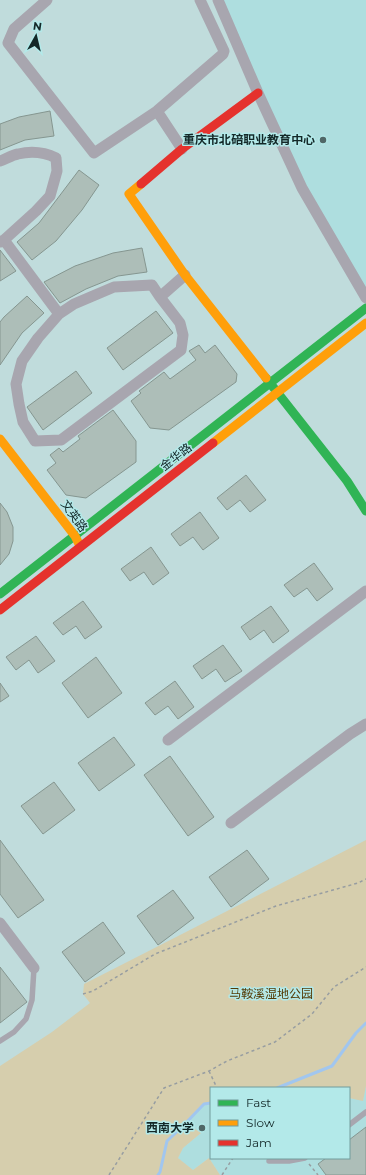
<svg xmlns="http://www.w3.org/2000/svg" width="366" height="1175" font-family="Montserrat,'Noto Sans SC',sans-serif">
<rect width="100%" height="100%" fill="#c0dcdc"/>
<path fill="#aededf" d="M 218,0 L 366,0 L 366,294 L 302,188 Z
M 366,1086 L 366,1175 L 220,1175 L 209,1158 L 193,1170 L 178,1158 L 183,1148 L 201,1133 L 185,1123 L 204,1104 L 211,1103 L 211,1158 L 349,1158 L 349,1098 L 363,1100 Z"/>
<path fill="#d6cead" d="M 366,840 L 366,1086 L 363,1101 L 349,1098 L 349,1088 L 211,1088 L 211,1103 L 204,1104 L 186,1123 L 201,1133 L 183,1148 L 178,1158 L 193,1170 L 209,1158 L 220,1175 L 0,1175 L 0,1066 L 52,1032 L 90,1003 L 83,994 L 84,984 Z"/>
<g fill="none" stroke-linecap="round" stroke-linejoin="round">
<path stroke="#a1c6ef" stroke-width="3" d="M 277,1088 L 332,1066 L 356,1033 L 366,1023
M 158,1175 L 160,1172 L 167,1141 L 182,1127 L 204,1104 L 211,1103"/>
</g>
<path fill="#adbeb8" stroke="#859690" d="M 50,111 L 54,136 L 25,140 L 0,150 L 0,124 L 19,117 Z
M 79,170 L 99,185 L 82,210 L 56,241 L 32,260 L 17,242 L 39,223 Z
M 142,248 L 147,272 L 118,276 L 86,289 L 60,303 L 44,282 L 75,266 L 113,253 Z
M 0,250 L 16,271 L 0,281 Z
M 27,296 L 44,313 L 22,333 L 0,365 L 0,322 L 4,317 Z
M 156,311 L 173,333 L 123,370 L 107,348 Z
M 199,345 L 205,353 L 215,345 L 237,374 L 236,382 L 169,430 L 150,428 L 131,401 L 141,393 L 139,391 L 164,372 L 170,379 L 196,360 L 189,351 Z
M 76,371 L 92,393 L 43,430 L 27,407 Z
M 113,410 L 136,441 L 136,462 L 86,498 L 66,495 L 47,470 L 56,463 L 50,455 L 59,448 L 63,452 L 80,439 L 78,436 Z
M 246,475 L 266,500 L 250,512 L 240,500 L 227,510 L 217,498 Z
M 0,503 L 7,512 L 13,527 L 13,541 L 9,554 L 0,565 Z
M 200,512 L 219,538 L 203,550 L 193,537 L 180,546 L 171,534 Z
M 151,547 L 169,573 L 153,585 L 144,572 L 130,581 L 121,569 Z
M 314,563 L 333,589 L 317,601 L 307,588 L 294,597 L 284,585 Z
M 83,601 L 102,627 L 85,639 L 76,626 L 63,635 L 53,623 Z
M 271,606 L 289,631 L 273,643 L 264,630 L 250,640 L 241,627 Z
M 36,636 L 55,661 L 38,673 L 29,660 L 16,670 L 6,657 Z
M 223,645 L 242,671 L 225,682 L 216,669 L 202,679 L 193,666 Z
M 96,657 L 122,693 L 88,718 L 62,683 Z
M 175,681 L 194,707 L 178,719 L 168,706 L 155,715 L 145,703 Z
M 0,683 L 9,696 L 0,702 Z
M 114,737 L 135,765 L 99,791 L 78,763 Z
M 170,756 L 214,817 L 188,836 L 144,775 Z
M 54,782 L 75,810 L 43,834 L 21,806 Z
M 0,840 L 44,900 L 18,918 L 0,894 Z
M 247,850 L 269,879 L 231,907 L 209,877 Z
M 173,890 L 194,918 L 158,945 L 137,916 Z
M 103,922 L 125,953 L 85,982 L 62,952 Z
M 0,967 L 27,1002 L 0,1023 Z
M 366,1127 L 366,1175 L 326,1175 L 318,1164 L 326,1158 L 349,1158 L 349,1140 Z"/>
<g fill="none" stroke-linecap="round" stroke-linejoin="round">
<path stroke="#979da1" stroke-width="1.5" stroke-dasharray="3 3" stroke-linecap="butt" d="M 83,994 L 93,991 L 155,954 L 276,906 L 358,883 L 366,879
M 209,1071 L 217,1088
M 309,1164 L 318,1175
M 109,1175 L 164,1088 L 209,1071 L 227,1061 L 275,1042 L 312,1014 L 334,987 L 366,967
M 222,1175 L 233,1158"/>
<path stroke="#a8a6af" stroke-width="5.5" d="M 0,1041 L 14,1032 L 26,1019 L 32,1000 L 34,968
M 349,1125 L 366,1112
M 269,1161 L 289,1161 L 305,1158"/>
<path stroke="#a8a6af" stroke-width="11" d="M 47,0 L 14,29 L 8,43 L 94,153 L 157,111 L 223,54 L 224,51 L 200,0
M 218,0 L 258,93 L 302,188 L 366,298
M 157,111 L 182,149
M 0,161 C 6,159 12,155 18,154 C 31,151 44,152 56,158 L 57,171 L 50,196 L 36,211 L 4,240 L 0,242
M 4,240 L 59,314
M 160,297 L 180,323 L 183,335 L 181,350 L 61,440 L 35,441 L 23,422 L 19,404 L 16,384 L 22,361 L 38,338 L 59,314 L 74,304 L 114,287 L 152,285 L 160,297 L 185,275
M 168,740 L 366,591
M 231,823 L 350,734 L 366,724
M 0,923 L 34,968"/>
<path stroke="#30b455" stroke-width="9" d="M 266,378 L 347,481 L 366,511
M 0,594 L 366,308"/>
<path stroke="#ff9f0a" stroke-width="9" d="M 141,184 L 129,194 L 185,275 L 266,378
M 0,439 L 75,536 L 80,546
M 213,443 L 366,323"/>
<path stroke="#e5322d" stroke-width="9" d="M 141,184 L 182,149 L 258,93
M 0,610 L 213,443"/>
</g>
<g fill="#506767" stroke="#b3e9e9" stroke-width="1.5">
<circle cx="323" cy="140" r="4"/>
<circle cx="202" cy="1128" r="4"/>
</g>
<g text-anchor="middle" stroke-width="3" stroke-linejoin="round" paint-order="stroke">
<g font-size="12" font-weight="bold" fill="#132828" stroke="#b3e9e9" text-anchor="end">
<text x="315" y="144">重庆市北碚职业教育中心</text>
<text x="194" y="1132">西南大学</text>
</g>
<g font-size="12" fill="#132828" stroke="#b3e9e9">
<text transform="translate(176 457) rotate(-38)" y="4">金华路</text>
<text transform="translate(74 516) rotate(54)" y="4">文英路</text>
</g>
<g font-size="12" fill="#553a04" stroke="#b3e9e9">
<text x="271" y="998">马鞍溪湿地公园</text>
</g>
</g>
<rect x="210" y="1087" width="140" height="72" fill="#b3e9e9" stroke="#739c9c"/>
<rect x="218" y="1100" width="20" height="6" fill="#30b455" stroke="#739c9c"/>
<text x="246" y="1107" font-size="12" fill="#132828">Fast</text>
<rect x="218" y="1120" width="20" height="6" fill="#ff9f0a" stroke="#739c9c"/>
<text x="246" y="1127" font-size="12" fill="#132828">Slow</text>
<rect x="218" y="1140" width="20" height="6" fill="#e5322d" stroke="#739c9c"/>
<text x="246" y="1147" font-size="12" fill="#132828">Jam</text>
<g transform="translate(36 36) rotate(8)" stroke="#b3e9e9" stroke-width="3" paint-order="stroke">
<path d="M0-3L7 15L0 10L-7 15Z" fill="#132828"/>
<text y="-6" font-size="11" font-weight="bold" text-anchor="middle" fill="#132828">N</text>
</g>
</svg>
